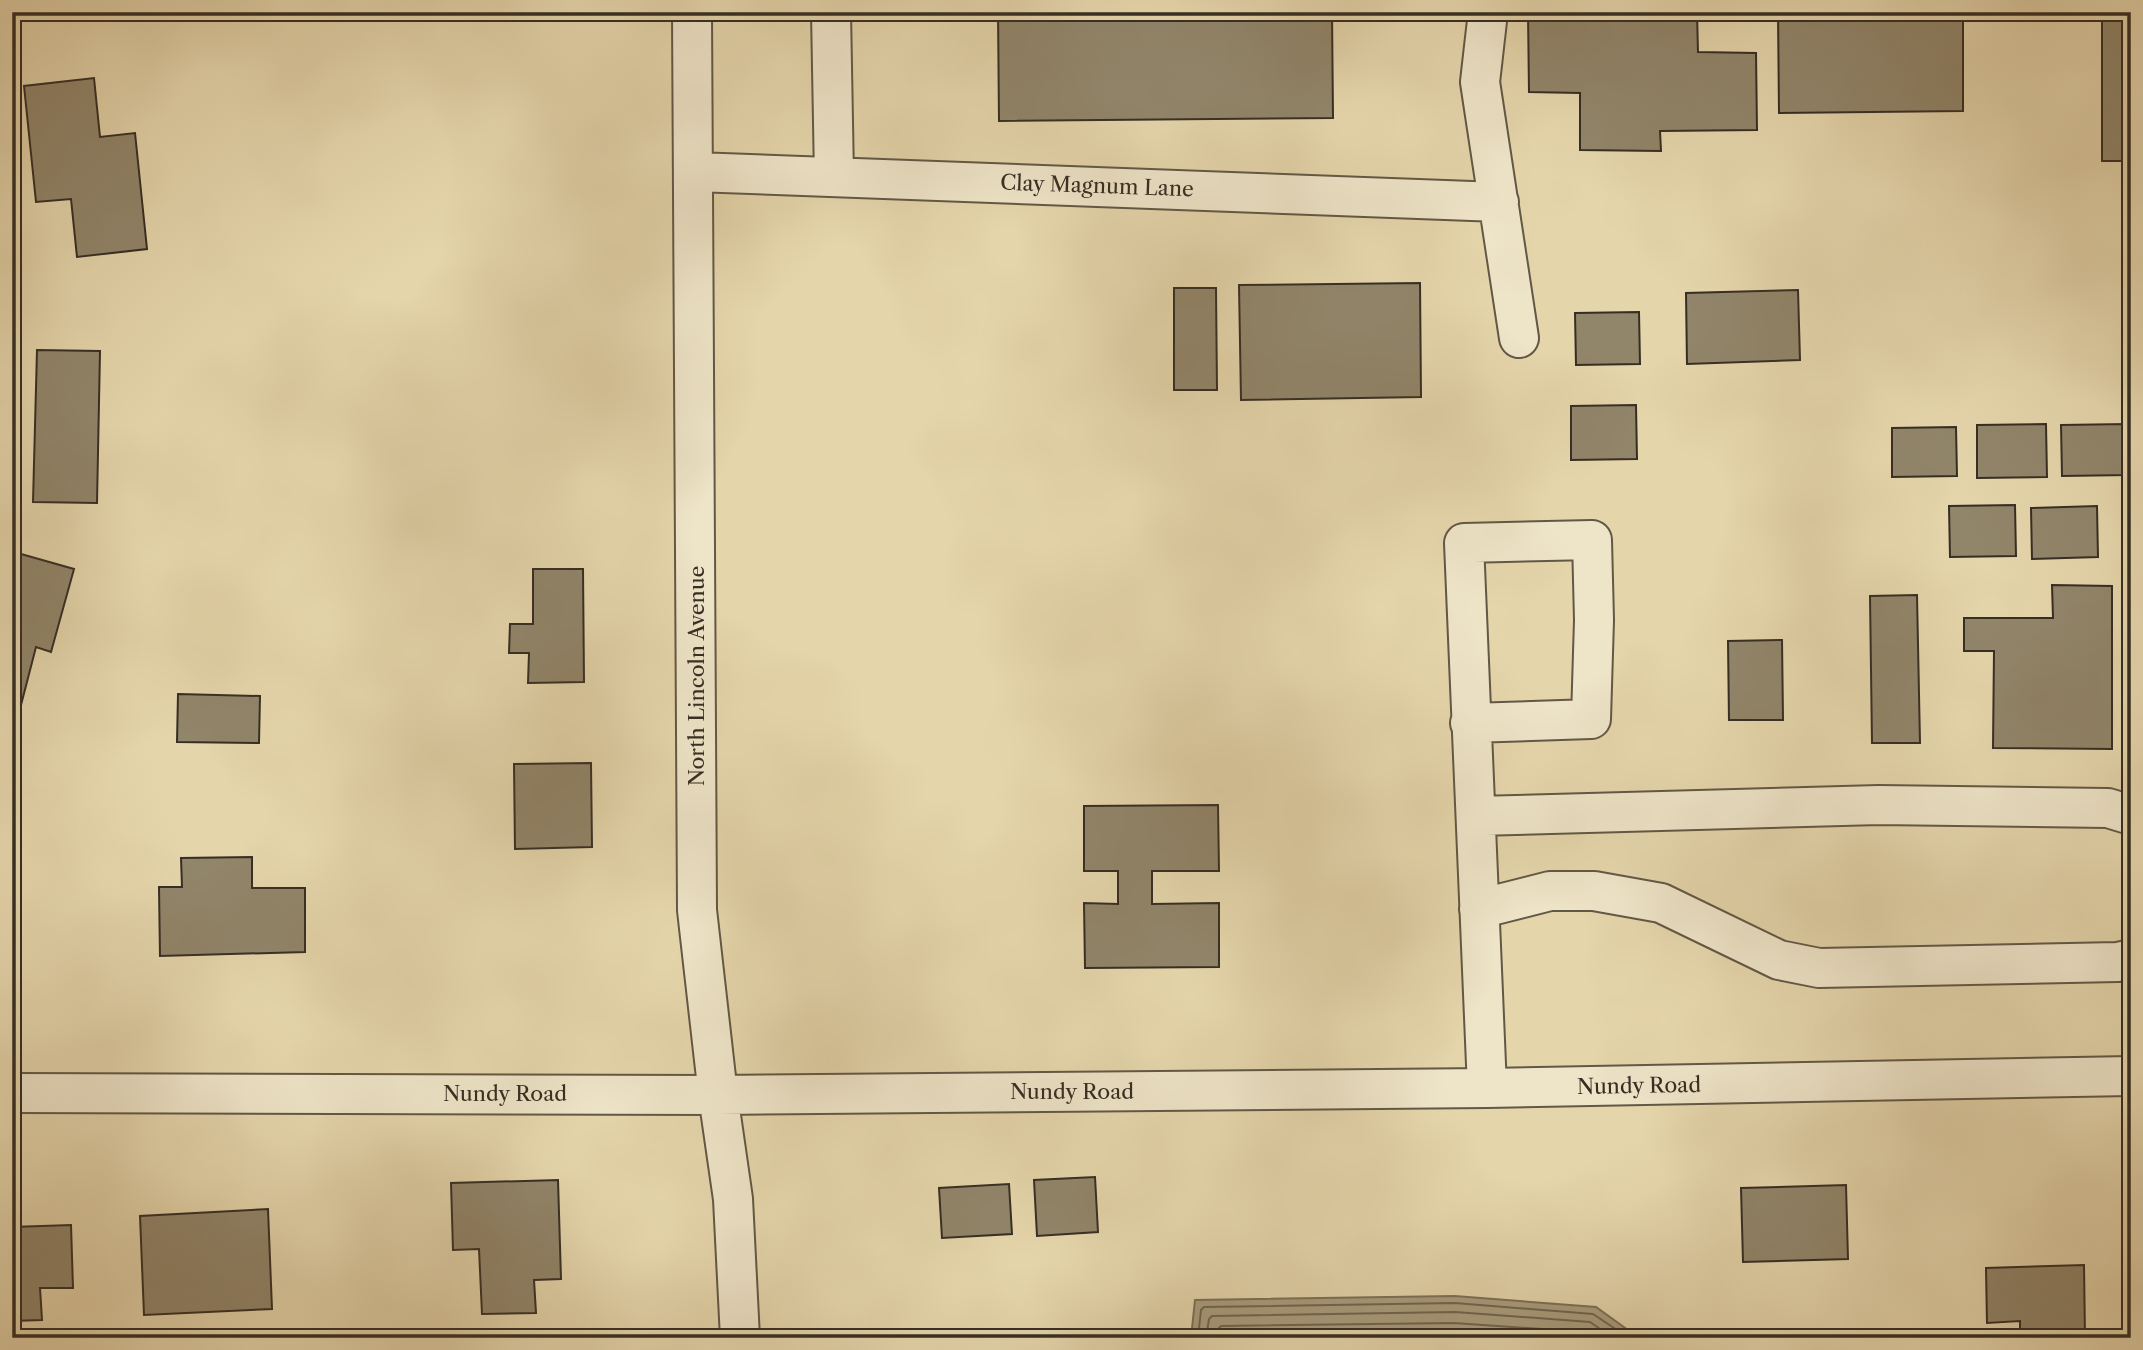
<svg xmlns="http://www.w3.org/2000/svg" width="2143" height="1350" font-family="'Libre Caslon Text',serif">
<rect width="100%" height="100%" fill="#e5d5ab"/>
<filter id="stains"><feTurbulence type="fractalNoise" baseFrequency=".00286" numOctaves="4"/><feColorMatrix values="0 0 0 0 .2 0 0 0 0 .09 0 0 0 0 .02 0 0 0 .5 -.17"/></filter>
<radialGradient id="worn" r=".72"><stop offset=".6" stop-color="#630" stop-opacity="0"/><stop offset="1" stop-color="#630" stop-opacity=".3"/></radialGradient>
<path fill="#aa9c7d" stroke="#7c7059" stroke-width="2" d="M 1455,1296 L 1596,1307 L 1639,1338 L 1191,1338 L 1195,1300 Z"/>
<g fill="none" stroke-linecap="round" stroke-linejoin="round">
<path stroke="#706550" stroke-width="2" d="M 1198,1338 L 1201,1310 L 1204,1307 L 1455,1303 L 1593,1314 L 1629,1338
M 1206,1338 L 1209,1319 L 1212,1316 L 1455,1312 L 1590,1322 L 1613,1338
M 1217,1338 L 1218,1329 L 1221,1326 L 1454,1323 L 1586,1332 L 1595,1338"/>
</g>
<path fill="#91856a" stroke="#362e24" stroke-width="2" d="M 998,12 L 1332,12 L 1333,118 L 999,121 Z
M 1528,12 L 1697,12 L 1698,52 L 1756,53 L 1757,130 L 1660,131 L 1661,151 L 1580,150 L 1580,93 L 1529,92 Z
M 1778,12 L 1963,12 L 1963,111 L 1779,113 Z
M 2102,12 L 2131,12 L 2131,161 L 2102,161 Z
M 94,78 L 100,137 L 135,133 L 147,249 L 77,257 L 71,199 L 36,202 L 24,86 Z
M 1420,283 L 1421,397 L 1241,400 L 1239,285 Z
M 1174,288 L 1216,288 L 1217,390 L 1174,390 Z
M 1798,290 L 1800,360 L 1687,364 L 1686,293 Z
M 1639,312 L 1640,364 L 1576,365 L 1575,313 Z
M 37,350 L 100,351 L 97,503 L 33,502 Z
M 1636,405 L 1637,459 L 1571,460 L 1571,406 Z
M 2046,424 L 2047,477 L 1977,478 L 1977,425 Z
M 2127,424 L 2128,475 L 2062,476 L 2061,425 Z
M 1956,427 L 1957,476 L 1892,477 L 1892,428 Z
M 2015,505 L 2016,556 L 1950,557 L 1949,506 Z
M 2097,506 L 2098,557 L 2032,559 L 2031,508 Z
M 21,554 L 74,569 L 51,652 L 36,647 L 21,705 L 12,703 L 12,573 L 15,574 Z
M 533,569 L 583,569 L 584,682 L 528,683 L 529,653 L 509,653 L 510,624 L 533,624 Z
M 2052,585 L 2112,586 L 2112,749 L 1993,748 L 1994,651 L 1964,651 L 1964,618 L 2053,618 Z
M 1917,595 L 1920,743 L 1872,743 L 1870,596 Z
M 1782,640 L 1783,720 L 1729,720 L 1728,641 Z
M 178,694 L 260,696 L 259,743 L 177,742 Z
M 591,763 L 592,847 L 515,849 L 514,764 Z
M 1218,805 L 1219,871 L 1152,871 L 1152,904 L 1219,903 L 1219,967 L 1085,968 L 1084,903 L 1118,904 L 1118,871 L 1084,871 L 1084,806 Z
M 252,857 L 252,888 L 305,888 L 305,952 L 160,956 L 159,887 L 182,887 L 181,858 Z
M 1095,1177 L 1098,1232 L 1037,1236 L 1034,1180 Z
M 558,1180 L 561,1279 L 534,1280 L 536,1313 L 482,1314 L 479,1249 L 453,1250 L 451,1183 Z
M 1009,1184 L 1012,1234 L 942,1238 L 939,1188 Z
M 1846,1185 L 1848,1259 L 1743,1262 L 1741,1188 Z
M 268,1209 L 272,1309 L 144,1315 L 140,1216 Z
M 71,1225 L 73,1288 L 40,1288 L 42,1320 L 12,1321 L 12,1227 Z
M 2084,1265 L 2085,1338 L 2020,1338 L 2020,1321 L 1987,1323 L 1986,1268 Z"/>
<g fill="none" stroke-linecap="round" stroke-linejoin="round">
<g stroke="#625846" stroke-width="42">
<path id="minor" d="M 692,12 L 697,910 L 718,1095 L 733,1199 L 740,1338
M 831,12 L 834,177
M 1488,12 L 1480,82 L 1519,338
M 695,172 L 1499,202
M 1470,723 L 1591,719 L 1594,620 L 1592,540 L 1464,543 L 1487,1088
M 1476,816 L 1879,805 L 2108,808 L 2131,815
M 1479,909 L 1550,891 L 1594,891 L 1661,903 L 1779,960 L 1819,968 L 2118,962 L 2131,959
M 12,1093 L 718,1095 L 1487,1088 L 2131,1076"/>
</g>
<use href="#minor" stroke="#eee4c8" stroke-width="38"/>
</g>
<g text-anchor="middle" stroke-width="5" stroke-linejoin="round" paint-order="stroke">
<g font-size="21" fill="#362e24" stroke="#eee4c8">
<text transform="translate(1097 186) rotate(2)" y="7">Clay Magnum Lane</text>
<text transform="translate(697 676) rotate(-90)" y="7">North Lincoln Avenue</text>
<text transform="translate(1639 1086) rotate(-1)" y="7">Nundy Road</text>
<text x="1072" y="1099">Nundy Road</text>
<text x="505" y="1101">Nundy Road</text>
</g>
</g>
<rect width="2143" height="1350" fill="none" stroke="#e5d5ab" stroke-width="42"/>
<rect x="14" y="14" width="2115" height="1322" fill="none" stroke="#362e24" stroke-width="3.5"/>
<rect x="21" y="21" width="2101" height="1308" fill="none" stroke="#362e24" stroke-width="2"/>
<rect width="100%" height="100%" filter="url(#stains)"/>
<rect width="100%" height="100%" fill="url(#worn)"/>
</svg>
